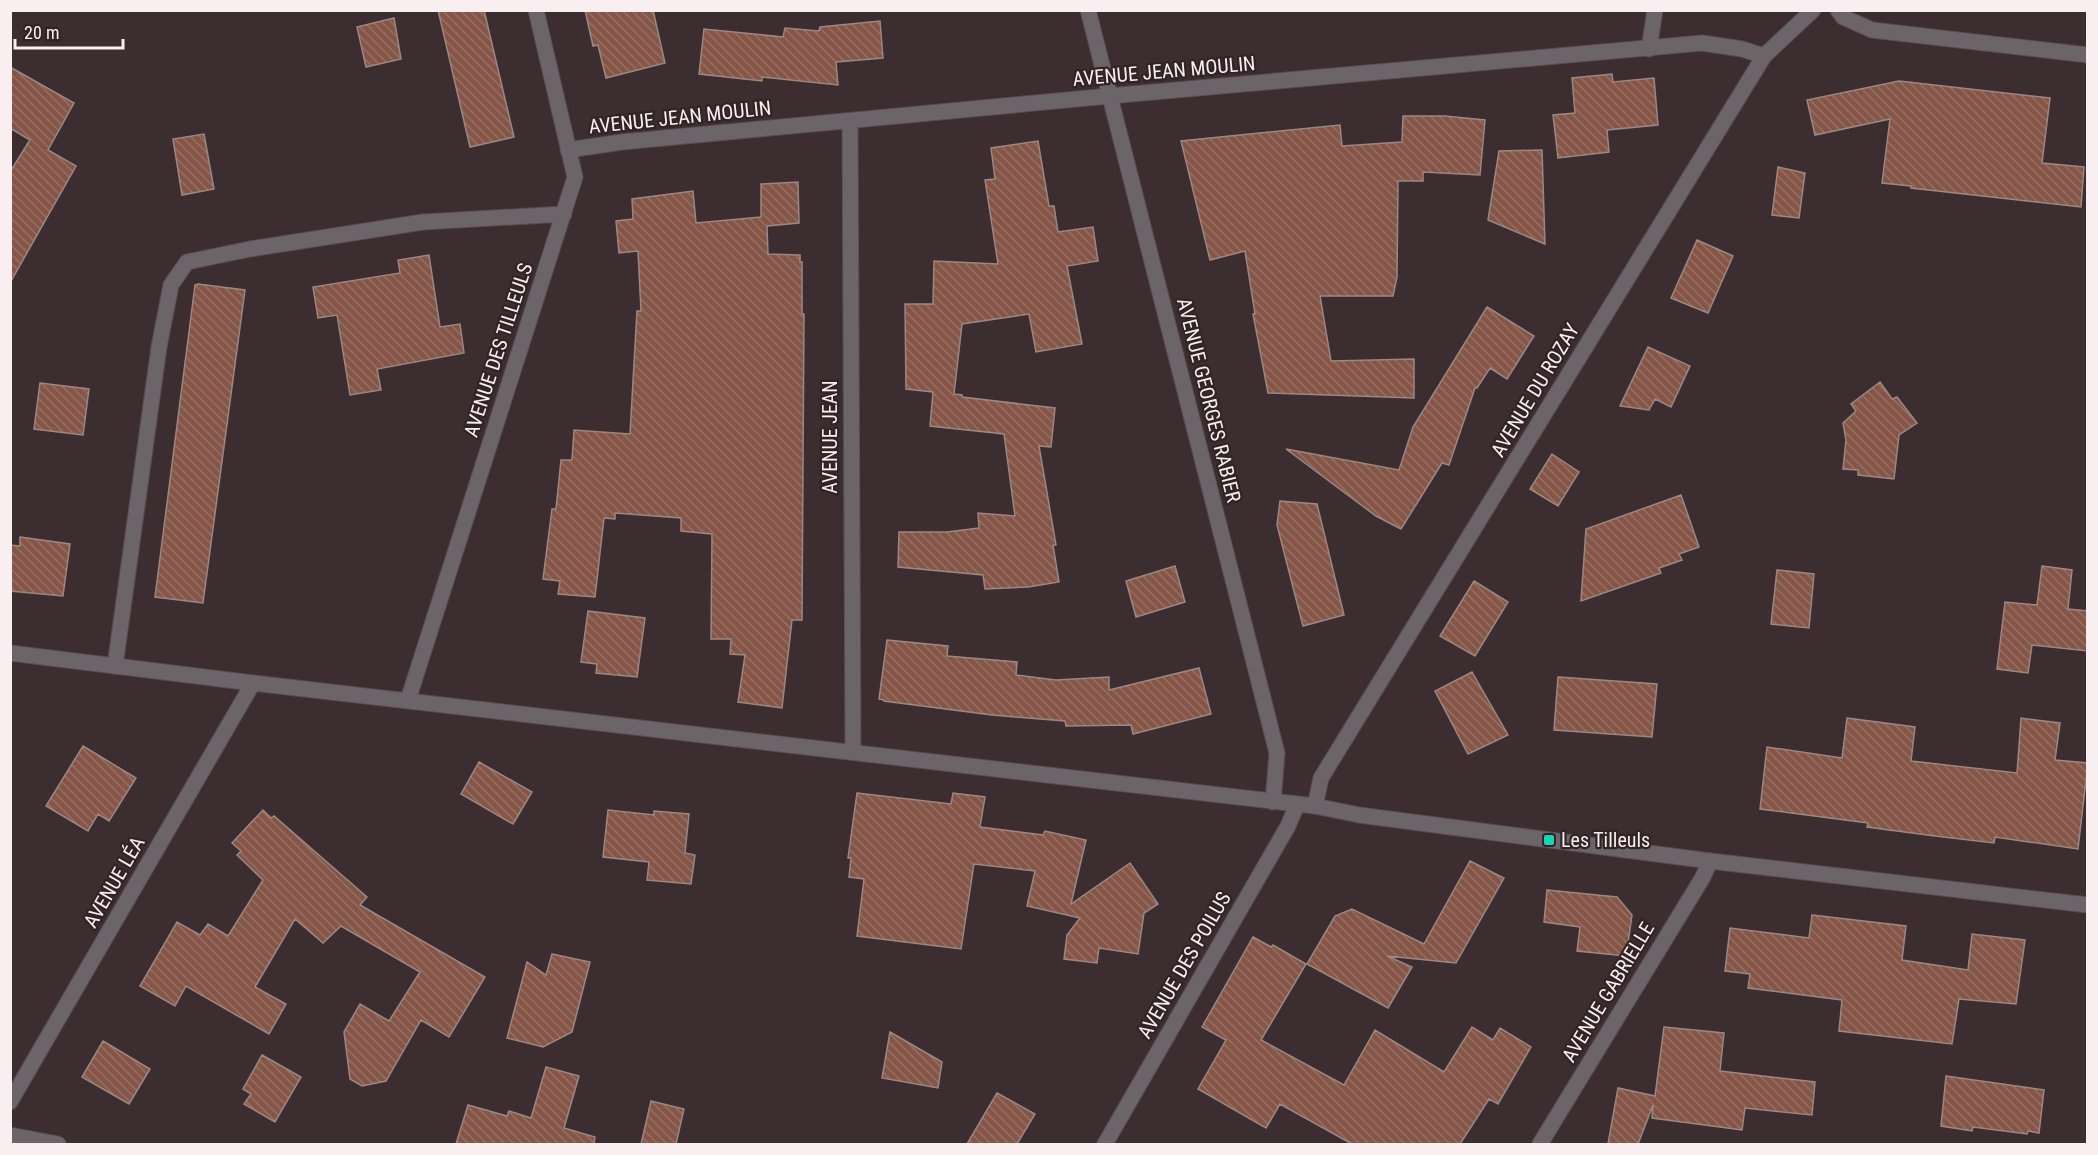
<svg xmlns="http://www.w3.org/2000/svg" width="2098" height="1155" font-family="'Roboto Condensed',sans-serif">
<defs>
<pattern id="building-back-hatch" width="6" height="6" patternUnits="userSpaceOnUse" patternTransform="scale(1.5)"><rect width="6" height="6" fill="#855647"/><path d="M-1 5l2 2M0 0l6 6M5-1l2 2" fill="none" stroke="#976f62"/></pattern>
</defs>
<rect width="100%" height="100%" fill="#3c2d30"/>
<path fill="url(#building-back-hatch)" stroke="#9b8883" stroke-width="1.5" d="M 438,10 L 484,10 L 514,137 L 470,147 Z
M 585,10 L 653,10 L 665,63 L 606,78 L 598,45 L 593,46 Z
M 394,18 L 401,59 L 366,67 L 357,27 Z
M 880,21 L 883,58 L 836,62 L 838,85 L 762,77 L 762,81 L 699,74 L 704,29 L 783,37 L 785,28 L 819,31 L 820,27 Z
M 10,67 L 74,103 L 48,150 L 76,166 L 10,283 L 10,172 L 30,140 L 10,128 Z
M 1612,74 L 1613,82 L 1654,78 L 1658,125 L 1607,130 L 1609,152 L 1558,158 L 1553,115 L 1575,113 L 1572,78 Z
M 1899,81 L 2050,98 L 2042,163 L 2084,167 L 2081,207 L 1911,188 L 1911,186 L 1882,183 L 1890,119 L 1815,135 L 1807,100 Z
M 1403,116 L 1445,116 L 1485,120 L 1480,175 L 1423,172 L 1423,181 L 1398,181 L 1397,277 L 1393,296 L 1320,296 L 1331,361 L 1414,359 L 1414,398 L 1268,393 L 1253,314 L 1255,314 L 1245,251 L 1210,260 L 1181,141 L 1340,125 L 1342,146 L 1402,142 Z
M 204,134 L 214,189 L 182,195 L 173,139 Z
M 1038,141 L 1049,206 L 1054,206 L 1058,232 L 1093,227 L 1098,261 L 1067,266 L 1082,344 L 1036,352 L 1029,314 L 962,324 L 954,394 L 962,395 L 962,397 L 1055,408 L 1051,447 L 1039,446 L 1056,545 L 1053,545 L 1059,582 L 1028,587 L 985,589 L 983,575 L 898,567 L 899,532 L 947,532 L 979,528 L 978,513 L 1015,516 L 1004,434 L 930,426 L 933,392 L 906,389 L 905,304 L 933,304 L 934,261 L 998,264 L 985,180 L 995,179 L 991,148 Z
M 1542,150 L 1545,244 L 1488,220 L 1499,151 Z
M 1778,167 L 1805,173 L 1799,218 L 1772,215 Z
M 798,182 L 799,223 L 767,226 L 768,254 L 800,255 L 800,262 L 802,262 L 802,314 L 804,314 L 802,620 L 792,620 L 782,708 L 738,702 L 745,655 L 730,654 L 731,639 L 711,639 L 712,534 L 681,531 L 681,518 L 615,513 L 615,519 L 604,518 L 595,597 L 558,594 L 560,581 L 543,579 L 552,509 L 556,509 L 561,460 L 572,460 L 574,430 L 630,434 L 637,311 L 641,311 L 638,251 L 619,253 L 616,221 L 633,219 L 632,199 L 693,191 L 696,223 L 761,217 L 761,184 Z
M 1697,240 L 1733,256 L 1708,313 L 1671,298 Z
M 429,255 L 440,327 L 460,324 L 464,353 L 377,369 L 381,390 L 350,395 L 337,315 L 318,318 L 313,287 L 400,273 L 398,260 Z
M 198,284 L 245,290 L 203,603 L 155,597 L 195,285 Z
M 1487,307 L 1534,336 L 1507,379 L 1490,368 L 1477,388 L 1475,388 L 1449,465 L 1442,463 L 1401,529 L 1376,516 L 1286,449 L 1399,470 L 1413,427 Z
M 1648,347 L 1690,366 L 1671,407 L 1655,399 L 1649,410 L 1620,406 Z
M 1880,382 L 1892,399 L 1897,397 L 1917,423 L 1899,435 L 1894,479 L 1858,475 L 1858,470 L 1843,469 L 1846,440 L 1843,423 L 1856,411 L 1851,404 Z
M 40,383 L 89,389 L 83,435 L 34,429 Z
M 1552,454 L 1579,472 L 1558,506 L 1530,489 Z
M 1681,495 L 1699,547 L 1679,554 L 1682,560 L 1659,568 L 1661,573 L 1581,601 L 1586,529 Z
M 1280,501 L 1317,504 L 1344,615 L 1303,626 L 1277,525 Z
M 20,537 L 70,544 L 63,596 L 10,591 L 10,545 L 20,546 Z
M 1175,566 L 1185,602 L 1136,617 L 1126,581 Z
M 2042,566 L 2072,570 L 2068,609 L 2088,611 L 2088,651 L 2032,645 L 2028,673 L 1997,669 L 2005,602 L 2037,605 Z
M 1777,570 L 1814,574 L 1809,628 L 1771,624 Z
M 1474,581 L 1508,602 L 1475,656 L 1440,636 Z
M 588,611 L 645,618 L 637,677 L 596,673 L 597,664 L 581,662 Z
M 887,640 L 948,646 L 947,656 L 1017,662 L 1016,675 L 1056,680 L 1109,677 L 1109,690 L 1199,668 L 1211,714 L 1133,734 L 1131,725 L 1066,726 L 1065,721 L 992,715 L 884,701 L 884,700 L 879,699 Z
M 1472,672 L 1508,735 L 1468,754 L 1435,691 Z
M 1558,677 L 1657,684 L 1652,737 L 1554,730 Z
M 1847,718 L 1915,727 L 1911,761 L 2017,773 L 2021,718 L 2060,723 L 2055,760 L 2088,763 L 2078,849 L 1995,837 L 1994,843 L 1935,836 L 1867,827 L 1868,823 L 1760,809 L 1767,747 L 1842,758 Z
M 83,746 L 136,778 L 109,821 L 98,814 L 88,831 L 46,806 Z
M 479,762 L 532,792 L 513,824 L 461,794 Z
M 857,793 L 951,804 L 953,793 L 985,797 L 980,827 L 1043,835 L 1045,831 L 1086,840 L 1071,904 L 1130,863 L 1158,904 L 1144,913 L 1138,954 L 1099,948 L 1097,963 L 1064,959 L 1067,935 L 1080,918 L 1027,906 L 1035,871 L 974,864 L 961,949 L 857,936 L 864,879 L 849,877 L 851,858 L 848,858 Z
M 263,810 L 271,818 L 274,816 L 367,897 L 360,905 L 485,977 L 449,1037 L 421,1020 L 386,1081 L 362,1086 L 350,1079 L 344,1032 L 360,1004 L 389,1021 L 420,972 L 341,926 L 323,943 L 295,919 L 255,987 L 286,1004 L 269,1034 L 186,986 L 175,1006 L 140,986 L 177,922 L 200,935 L 208,924 L 228,936 L 263,880 L 237,855 L 241,851 L 232,843 Z
M 608,810 L 654,815 L 654,811 L 689,814 L 685,853 L 695,855 L 691,884 L 647,880 L 649,862 L 603,857 Z
M 1470,861 L 1504,878 L 1456,963 L 1387,956 L 1412,967 L 1388,1008 L 1307,964 L 1335,916 L 1352,909 L 1424,944 Z
M 1547,890 L 1617,897 L 1632,915 L 1626,956 L 1577,951 L 1580,927 L 1544,922 Z
M 1812,915 L 1906,926 L 1902,960 L 1968,970 L 1972,934 L 2025,940 L 2016,1004 L 1959,999 L 1952,1044 L 1839,1031 L 1842,1000 L 1748,988 L 1750,974 L 1725,971 L 1730,928 L 1809,938 Z
M 1253,937 L 1271,947 L 1273,945 L 1306,964 L 1261,1040 L 1344,1085 L 1375,1030 L 1444,1072 L 1472,1027 L 1493,1040 L 1500,1028 L 1531,1047 L 1498,1104 L 1489,1099 L 1460,1144 L 1352,1144 L 1280,1104 L 1266,1128 L 1198,1089 L 1226,1040 L 1202,1027 Z
M 552,954 L 590,962 L 572,1032 L 543,1047 L 507,1038 L 527,962 L 546,975 Z
M 1664,1027 L 1724,1033 L 1720,1071 L 1815,1082 L 1812,1115 L 1745,1108 L 1742,1130 L 1652,1118 L 1653,1105 L 1638,1144 L 1608,1144 L 1618,1088 L 1655,1096 Z
M 890,1032 L 942,1062 L 938,1088 L 882,1078 Z
M 103,1041 L 150,1069 L 129,1104 L 82,1077 Z
M 262,1055 L 301,1077 L 275,1122 L 244,1104 L 251,1094 L 243,1089 Z
M 546,1067 L 579,1076 L 564,1128 L 595,1137 L 594,1144 L 456,1144 L 468,1105 L 507,1116 L 509,1111 L 531,1118 Z
M 1946,1076 L 2044,1090 L 2039,1133 L 2028,1131 L 2027,1134 L 1973,1127 L 1972,1131 L 1941,1126 Z
M 997,1093 L 1035,1114 L 1017,1144 L 967,1144 Z
M 651,1101 L 684,1109 L 676,1144 L 641,1144 Z"/>
<g fill="none" stroke-linecap="round" stroke-linejoin="round">
<g stroke="#5a4c4f" stroke-width="17">
<path id="service" d="M 115,666 L 159,347 L 171,285 L 187,262 L 250,249 L 423,222 L 564,214"/>
</g>
<g stroke="#5a4c4f" stroke-width="17">
<path id="minor" d="M 1088,10 L 1277,753 L 1273,802
M 1838,10 L 1843,17 L 1872,30 L 2088,55
M 1649,49 L 1655,10
M 850,121 L 853,752
M 568,150 L 622,142 L 1109,96 L 1702,43 L 1742,49 L 1764,56
M 408,700 L 575,177 L 536,10
M 1315,806 L 1321,778 L 1764,56 L 1813,10
M 10,1102 L 253,683
M 10,1135 L 58,1144
M 1105,1144 L 1288,826 L 1297,805
M 1540,1144 L 1703,877 L 1710,861"/>
</g>
<g stroke="#5a4c4f" stroke-width="17">
<path id="tertiary" d="M 10,653 L 253,683 L 1315,806 L 1359,815 L 1710,861 L 2088,905"/>
</g>
<use href="#service" stroke="#6b656a" stroke-width="15"/>
<use href="#minor" stroke="#6b656a" stroke-width="15"/>
<use href="#tertiary" stroke="#6b656a" stroke-width="15"/>
</g>
<rect fill="#18d5b2" stroke="#322326" stroke-width="2" x="1543" y="834" width="12" height="12" rx="3"/>
<g text-anchor="middle" stroke-width="4.5" stroke-linejoin="round" paint-order="stroke">
<g font-size="20" fill="#f9eef0" stroke="#322326">
<text transform="translate(1164 71) rotate(-5)" y="7">AVENUE JEAN MOULIN</text>
<text transform="translate(680 117) rotate(-6)" y="7">AVENUE JEAN MOULIN</text>
<text transform="translate(498 350) rotate(-72)" y="7">AVENUE DES TILLEULS</text>
<text transform="translate(1535 390) rotate(-59)" y="7">AVENUE DU ROZAY</text>
<text transform="translate(1209 400) rotate(76)" y="7">AVENUE GEORGES RABIER</text>
<text transform="translate(830 437) rotate(-90)" y="7">AVENUE JEAN</text>
<text transform="translate(114 882) rotate(-60)" y="7">AVENUE LÉA</text>
<text transform="translate(1184 965) rotate(-60)" y="7">AVENUE DES POILUS</text>
<text transform="translate(1608 992) rotate(-59)" y="7">AVENUE GABRIELLE</text>
</g>
<g font-size="20" fill="#f9eef0" stroke="#322326" text-anchor="start">
<text x="1561" y="847">Les Tilleuls</text>
</g>
</g>
<rect width="2098" height="1155" fill="none" stroke="#f9eef0" stroke-width="24"/>
<path d="M15 39v9h108v-9" fill="none" stroke="#f9eef0" stroke-width="3"/>
<text x="24" y="39" font-size="18" fill="#f9eef0" stroke="#322326" stroke-width="4.5" paint-order="stroke">20 m</text>
</svg>
